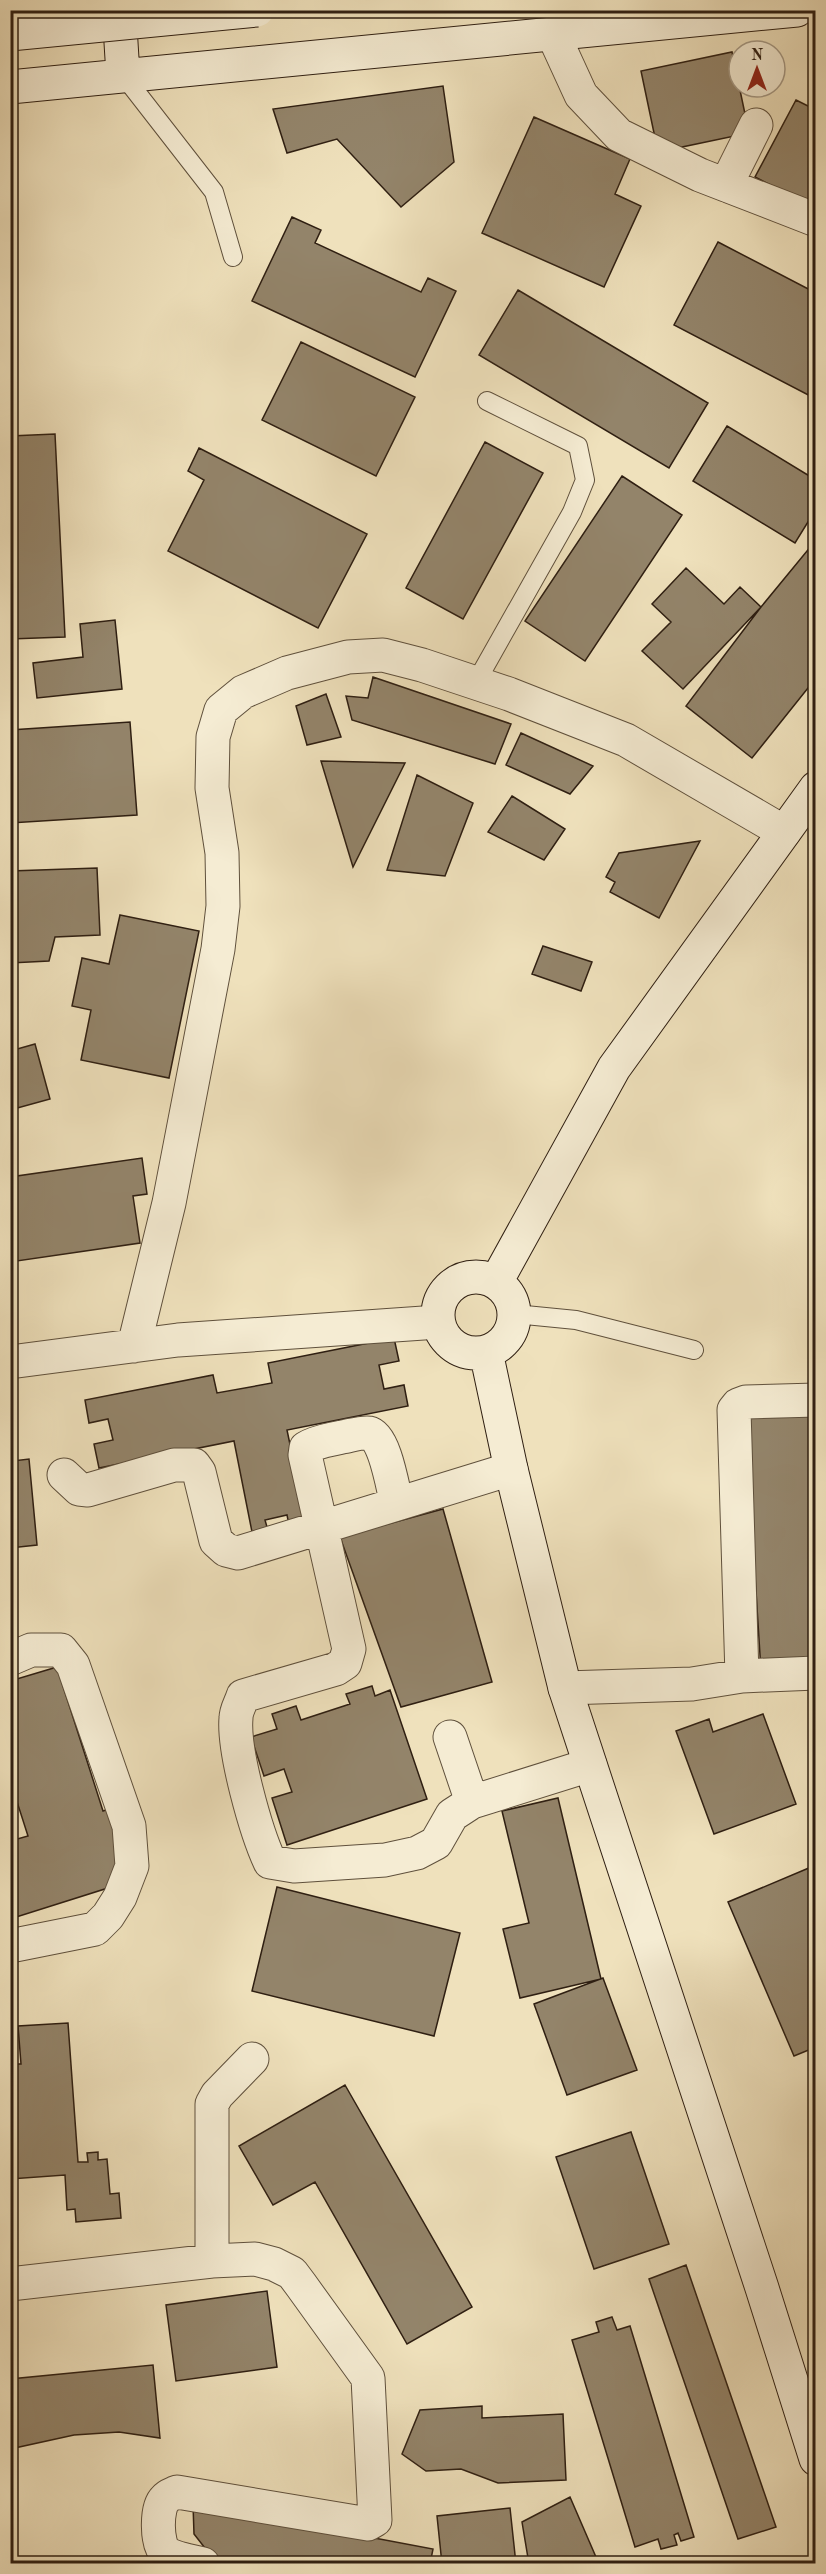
<svg xmlns="http://www.w3.org/2000/svg" width="826" height="2574" font-family="'Old Standard TT',serif">
<rect width="100%" height="100%" fill="#efe1bc"/>
<filter id="stains"><feTurbulence type="fractalNoise" baseFrequency=".00333" numOctaves="4"/><feColorMatrix values="0 0 0 0 .2 0 0 0 0 .09 0 0 0 0 .02 0 0 0 .5 -.17"/></filter>
<radialGradient id="worn" r=".72"><stop offset=".6" stop-color="#630" stop-opacity="0"/><stop offset="1" stop-color="#630" stop-opacity=".3"/></radialGradient>
<path fill="#93846a" stroke="#2f1f12" stroke-width="1.5" d="M 732,52 L 749,133 L 658,152 L 641,71 Z
M 443,86 L 454,162 L 401,207 L 337,139 L 287,153 L 273,109 Z
M 796,100 L 816,110 L 816,209 L 755,177 Z
M 534,117 L 630,159 L 615,194 L 641,206 L 604,287 L 482,233 Z
M 292,217 L 321,230 L 315,243 L 421,292 L 428,278 L 456,291 L 415,377 L 252,301 Z
M 718,242 L 816,293 L 816,399 L 674,325 Z
M 518,290 L 708,403 L 669,468 L 479,355 Z
M 301,342 L 415,397 L 376,476 L 262,420 Z
M 727,426 L 816,480 L 816,509 L 795,543 L 693,481 Z
M 55,434 L 65,637 L 10,639 L 10,436 Z
M 485,442 L 543,473 L 463,619 L 406,588 Z
M 199,448 L 367,534 L 318,628 L 168,551 L 204,480 L 188,471 Z
M 622,476 L 682,515 L 585,661 L 525,621 Z
M 816,540 L 816,678 L 752,758 L 686,706 L 761,607 Z
M 686,568 L 724,604 L 740,587 L 761,607 L 683,689 L 642,651 L 671,622 L 652,604 Z
M 115,620 L 122,689 L 37,698 L 33,663 L 83,657 L 80,624 Z
M 373,677 L 511,724 L 495,764 L 352,720 L 346,696 L 368,698 Z
M 326,694 L 341,737 L 307,745 L 296,706 Z
M 130,722 L 137,815 L 10,823 L 10,730 Z
M 521,733 L 593,766 L 570,794 L 506,765 Z
M 321,761 L 405,763 L 353,867 Z
M 417,775 L 473,803 L 445,876 L 387,870 Z
M 512,796 L 565,829 L 544,860 L 488,832 Z
M 700,841 L 659,918 L 610,892 L 615,882 L 606,877 L 619,853 Z
M 97,868 L 100,935 L 55,937 L 49,961 L 10,963 L 10,871 Z
M 120,915 L 199,931 L 169,1078 L 81,1060 L 91,1010 L 72,1006 L 82,958 L 109,964 Z
M 543,946 L 592,962 L 581,991 L 532,974 Z
M 35,1044 L 50,1099 L 10,1110 L 10,1051 Z
M 142,1158 L 147,1194 L 133,1196 L 140,1243 L 10,1262 L 10,1177 Z
M 394,1338 L 399,1361 L 379,1365 L 384,1389 L 404,1385 L 408,1406 L 287,1430 L 307,1526 L 290,1530 L 287,1515 L 265,1520 L 269,1534 L 253,1537 L 234,1441 L 99,1468 L 94,1444 L 113,1440 L 108,1419 L 89,1423 L 85,1400 L 213,1375 L 217,1393 L 272,1383 L 268,1363 Z
M 816,1411 L 816,1667 L 761,1671 L 745,1416 Z
M 10,1445 L 13,1461 L 29,1459 L 37,1545 L 10,1548 Z
M 443,1509 L 492,1682 L 401,1707 L 340,1537 Z
M 57,1667 L 103,1811 L 112,1808 L 128,1858 L 111,1887 L 10,1919 L 10,1841 L 28,1836 L 10,1780 L 10,1681 Z
M 372,1686 L 375,1696 L 390,1690 L 427,1799 L 287,1845 L 272,1798 L 292,1792 L 284,1769 L 264,1776 L 251,1737 L 277,1729 L 272,1714 L 296,1706 L 301,1720 L 350,1704 L 346,1694 Z
M 763,1714 L 796,1804 L 714,1834 L 676,1731 L 709,1719 L 713,1732 Z
M 558,1798 L 601,1979 L 520,1998 L 503,1929 L 529,1923 L 502,1811 Z
M 816,1865 L 816,2047 L 794,2056 L 728,1902 Z
M 277,1887 L 460,1933 L 434,2036 L 252,1991 Z
M 603,1978 L 637,2070 L 567,2095 L 534,2004 Z
M 68,2023 L 78,2162 L 88,2162 L 87,2153 L 98,2152 L 98,2160 L 107,2159 L 110,2194 L 119,2193 L 121,2218 L 76,2222 L 75,2209 L 67,2210 L 65,2175 L 10,2179 L 10,2064 L 21,2064 L 18,2026 Z
M 345,2085 L 472,2307 L 407,2344 L 315,2182 L 273,2205 L 239,2146 Z
M 631,2132 L 669,2244 L 594,2269 L 556,2157 Z
M 686,2265 L 776,2527 L 738,2539 L 649,2279 Z
M 267,2291 L 277,2367 L 176,2381 L 166,2305 Z
M 612,2317 L 617,2330 L 630,2326 L 694,2537 L 681,2541 L 678,2533 L 674,2535 L 677,2545 L 661,2549 L 658,2539 L 635,2547 L 572,2340 L 599,2332 L 596,2322 Z
M 153,2365 L 160,2438 L 119,2432 L 74,2435 L 10,2449 L 10,2379 Z
M 482,2406 L 482,2418 L 563,2414 L 566,2480 L 498,2483 L 461,2469 L 426,2471 L 402,2454 L 420,2410 Z
M 570,2497 L 599,2564 L 529,2564 L 522,2522 Z
M 193,2504 L 433,2549 L 430,2564 L 251,2564 L 212,2557 L 194,2534 Z
M 510,2508 L 516,2564 L 442,2564 L 437,2516 Z"/>
<g fill="none" stroke-linecap="round" stroke-linejoin="round">
<g stroke="#5f503c" stroke-width="20">
<path id="lane" d="M 123,75 L 214,192 L 233,257
M 475,684 L 572,512 L 585,480 L 578,446 L 487,401
M 515,1314 L 576,1320 L 694,1350"/>
</g>
<g stroke="#5f503c" stroke-width="35">
<path id="street" d="M 553,34 L 581,95 L 619,135 L 700,175 L 816,220
M 726,185 L 756,125
M 134,1346 L 169,1203 L 218,949 L 223,906 L 222,853 L 212,788 L 213,737 L 221,710 L 243,692 L 287,673 L 348,657 L 383,655 L 422,665 L 509,694 L 626,740 L 784,832
M 10,1362 L 178,1340 L 438,1322
M 64,1475 L 79,1489 L 88,1490 L 174,1465 L 194,1465 L 199,1472 L 216,1541 L 226,1550 L 238,1553 L 511,1469
M 397,1504 C 393,1490 385,1436 369,1433 C 361,1432 349,1436 342,1437 C 330,1440 317,1441 306,1448 L 305,1455 L 349,1649 L 345,1663 L 336,1669 L 243,1696 C 241,1703 236,1710 236,1718 C 233,1751 256,1832 270,1862 L 294,1866 L 385,1860 L 417,1853 L 436,1843 L 452,1815 L 472,1802 L 590,1765
M 10,1659 L 31,1650 L 61,1650 L 73,1665 L 129,1826 L 132,1866 L 120,1897 L 108,1916 L 95,1929 L 10,1946
M 742,1676 L 734,1410 L 738,1405 L 746,1402 L 816,1400
M 565,1688 L 692,1684 L 742,1676 L 816,1673
M 450,1737 L 472,1802
M 212,2261 L 212,2104 L 217,2095 L 252,2059
M 10,2284 L 212,2261 L 255,2259 L 274,2264 L 292,2273 L 301,2285 L 368,2378 L 375,2520 L 368,2524 L 177,2492 C 173,2494 168,2495 165,2499 C 156,2507 156,2545 166,2553 C 176,2559 191,2561 203,2564"/>
</g>
<g stroke="#2f1f12" stroke-width="35">
<path id="secondary" d="M 119,10 L 123,75
M 10,87 L 797,10
M438 1315a38 38 0 1 1 76 0a38 38 0 1 1-76 0Z
M 496,1282 L 614,1068 L 816,788
M 486,1352 L 511,1469 L 565,1688 L 762,2288 L 816,2459"/>
</g>
<use href="#lane" stroke="#f5ecd3" stroke-width="18"/>
<use href="#street" stroke="#f5ecd3" stroke-width="33"/>
<use href="#secondary" stroke="#f5ecd3" stroke-width="33"/>
<g stroke="#2f1f12" stroke-width="35" stroke-linecap="butt">
<path id="secondary-bridge" d="M 10,34 L 257,10"/>
</g>
<use href="#secondary-bridge" stroke="#f5ecd3" stroke-width="33"/>
</g>
<rect width="826" height="2574" fill="none" stroke="#efe1bc" stroke-width="36"/>
<rect x="12" y="12" width="802" height="2550" fill="none" stroke="#2f1f12" stroke-width="3"/>
<rect x="18" y="18" width="790" height="2538" fill="none" stroke="#2f1f12" stroke-width="1.5"/>
<g transform="translate(757 69)"><circle r="28" fill="#f5ecd3" stroke="#a69a86" stroke-width="1.5"/>
<path d="M0-4.5L10 22L0 15L-10 22Z" fill="#8f2418"/>
<text y="-9" font-size="16" font-weight="bold" text-anchor="middle" fill="#2f1f12">N</text>
</g>
<rect width="100%" height="100%" filter="url(#stains)"/>
<rect width="100%" height="100%" fill="url(#worn)"/>
</svg>
